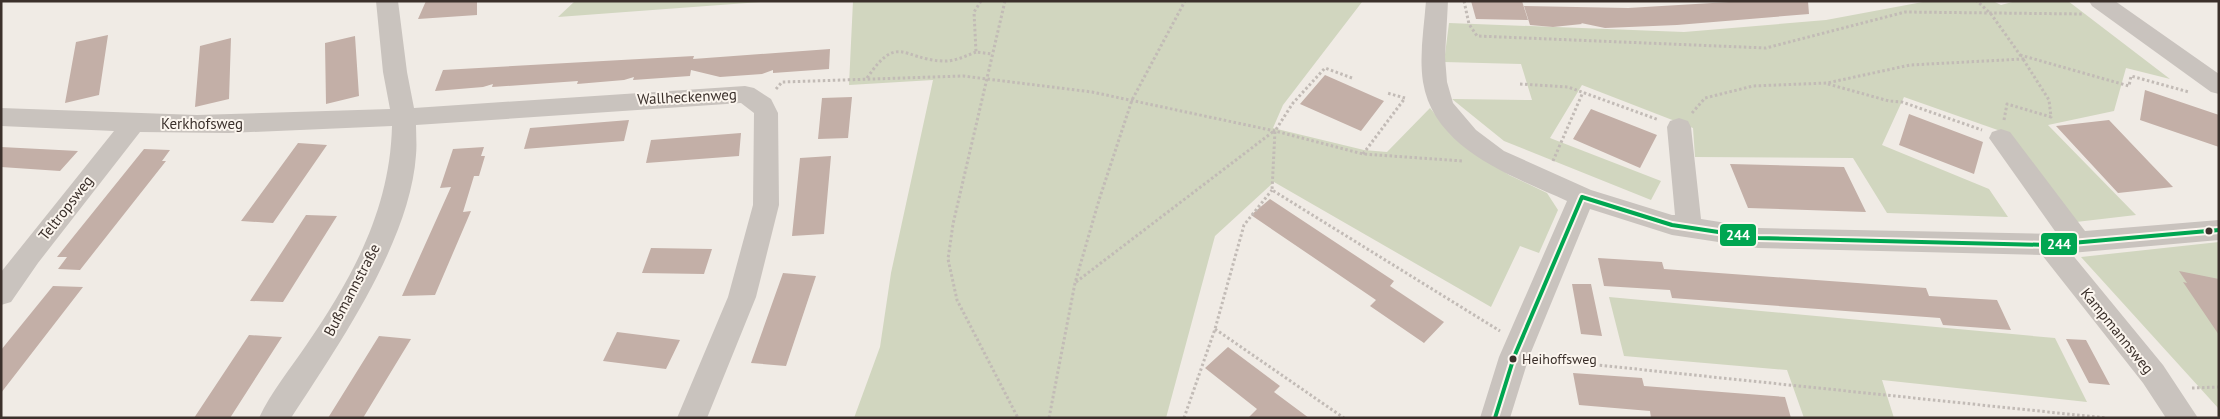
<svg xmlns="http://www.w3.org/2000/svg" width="2220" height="419" font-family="'PT Sans',sans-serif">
<rect width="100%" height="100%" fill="#f0ebe5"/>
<path fill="#d1d6bf" d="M 575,1 L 774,1 L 558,17 Z
M 853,1 L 1362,2 L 1283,105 L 1273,128 L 1364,150 L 1387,152 L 1430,108 L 1454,137 L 1509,175 L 1547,193 L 1558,210 L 1539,253 L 1520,246 L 1491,307 L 1274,182 L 1215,236 L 1166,418 L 854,418 L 880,347 L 891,273 L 933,80 L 849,85 Z
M 1928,1 L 1993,1 L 2001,5 L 2016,1 L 2068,1 L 2170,79 L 2126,68 L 2114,111 L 2048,125 L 2136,215 L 2076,222 L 2009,134 L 1904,97 L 1882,145 L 1989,189 L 2008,217 L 1887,213 L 1853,158 L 1695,157 L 1693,128 L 1582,85 L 1550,138 L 1661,181 L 1651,200 L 1504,141 L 1452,99 L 1532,100 L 1521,64 L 1444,62 L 1449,23 L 1684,32 L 1826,20 Z
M 2219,242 L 2219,409 L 2081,257 Z
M 1609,297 L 2055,338 L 2087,402 L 1882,380 L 1894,418 L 1804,418 L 1787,370 L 1624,356 Z"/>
<path fill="#c3afa7" d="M 426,1 L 477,1 L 477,15 L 418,19 Z
M 1471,1 L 1522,1 L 1528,20 L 1476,19 Z
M 1746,1 L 1808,1 L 1809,14 L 1677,25 L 1605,28 L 1581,23 L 1582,24 L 1553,27 L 1530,25 L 1524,6 L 1628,8 Z
M 108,35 L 99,95 L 65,103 L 76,42 Z
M 355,36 L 359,96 L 326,104 L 325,43 Z
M 231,38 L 229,99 L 195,107 L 200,46 Z
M 830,49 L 829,69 L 773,73 L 773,70 L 762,74 L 720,77 L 691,70 L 690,76 L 633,80 L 634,77 L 624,80 L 577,84 L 578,81 L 492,87 L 493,84 L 483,87 L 435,91 L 443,70 L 694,56 L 693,59 Z
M 1325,75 L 1384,101 L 1361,131 L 1300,104 Z
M 2145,90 L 2219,115 L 2219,147 L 2140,120 Z
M 852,97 L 848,138 L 818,139 L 822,98 Z
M 1591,109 L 1657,135 L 1640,168 L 1573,139 Z
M 1909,114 L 1983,142 L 1974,174 L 1899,145 Z
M 629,120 L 624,141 L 524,149 L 530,128 Z
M 2109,120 L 2149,162 L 2173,187 L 2118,193 L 2056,126 Z
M 741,133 L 739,156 L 646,163 L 651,140 Z
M 298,143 L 327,145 L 273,223 L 241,221 Z
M 1,147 L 59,150 L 78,151 L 60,171 L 1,167 Z
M 484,147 L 481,156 L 485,156 L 479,176 L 474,176 L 463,212 L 471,211 L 435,295 L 402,296 L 451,187 L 440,188 L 453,149 Z
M 144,149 L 170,150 L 162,161 L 166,161 L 80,270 L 58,269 L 67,257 L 57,257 Z
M 831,156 L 824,234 L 792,236 L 800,158 Z
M 1730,164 L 1844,167 L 1866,212 L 1748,208 Z
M 1270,199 L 1394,281 L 1390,286 L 1444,322 L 1424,343 L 1370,306 L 1376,300 L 1251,215 Z
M 306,215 L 337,216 L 283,302 L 250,301 Z
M 651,248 L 712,249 L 704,274 L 642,273 Z
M 1598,258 L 1662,262 L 1664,269 L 1926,288 L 1929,296 L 1997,300 L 2011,330 L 1943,325 L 1940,318 L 1672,298 L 1670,290 L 1604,286 Z
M 2179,271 L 2219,279 L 2219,335 L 2183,282 L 2187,283 Z
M 783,273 L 816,276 L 786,366 L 751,363 Z
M 1572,284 L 1591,284 L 1602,336 L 1581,334 Z
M 53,286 L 83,287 L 1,393 L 1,350 Z
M 617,332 L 680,340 L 666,369 L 603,361 Z
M 249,335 L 282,337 L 230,418 L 194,418 Z
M 379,336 L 411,339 L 363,418 L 328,418 Z
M 2066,339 L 2086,340 L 2110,385 L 2089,383 Z
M 1228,347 L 1280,386 L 1274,392 L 1309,418 L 1248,418 L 1257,409 L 1205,368 Z
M 1573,373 L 1642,378 L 1644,386 L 1785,397 L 1791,418 L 1651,418 L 1650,411 L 1579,405 Z"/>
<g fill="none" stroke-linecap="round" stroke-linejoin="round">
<path stroke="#c2bbb6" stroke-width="3" stroke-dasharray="2.5 2.5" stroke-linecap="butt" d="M 981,1 L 974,12 L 976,52 L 992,54
M 1005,1 L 953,224 L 948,259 L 957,300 L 1018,418
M 1464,1 L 1469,24 L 1477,36 L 1766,48 L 1905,12 L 2084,14
M 2020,55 L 2129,86 L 2131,76 L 2189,92
M 867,78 C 898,33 902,59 942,61 C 954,62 965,56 976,52
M 1352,78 L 1325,68 L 1293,103 L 1275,131 L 1272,190 L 1500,331
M 1520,84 L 1568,87 L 1659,120
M 1828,84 L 1889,101 L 1902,102 L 1982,130
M 776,89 L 782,82 L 963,76 L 1092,92 L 1275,131 L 1363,154 L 1463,161
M 1692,113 L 1705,98 L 1753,86 L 1827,83 L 1910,65 L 2023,59 L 1991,14 L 1977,1
M 2004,120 L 2007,104 L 2051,117 L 2049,100 L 2023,59
M 1363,154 L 1405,98 L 1387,93
M 1553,161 L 1583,92
M 1076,282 L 1274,131
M 1215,329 L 1344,418
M 1540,359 L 2106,418
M 2192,388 L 2219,387
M 1049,418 L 1075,283 L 1099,200 L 1132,100 L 1185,1
M 1184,418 L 1215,329 L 1244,225 L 1272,190"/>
<path fill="#c9c3be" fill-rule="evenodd" d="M 376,1 L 398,1 L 407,72 L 414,108 L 745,86 L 754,88 L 771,99 L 778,113 L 779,205 L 756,297 L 707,418 L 677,418 L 728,297 L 753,205 L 754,113 L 741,103 L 416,125 C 416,135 417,145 416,155 C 410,242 338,346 291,418 L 259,418 C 271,392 291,368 307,344 C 353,277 390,209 392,126 L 229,133 L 140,132 L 38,263 L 11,302 L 1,305 L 1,272 L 114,131 L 1,126 L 1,108 L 197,115 L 390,109 L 383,72 Z
M 1426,1 L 1448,1 L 1445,57 L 1447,82 L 1453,103 L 1476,130 L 1504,151 L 1591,190 L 1672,215 L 1675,215 L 1667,127 L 1670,121 L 1679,118 L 1688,121 L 1691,127 L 1701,219 L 1758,228 L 2057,234 L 1989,138 L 1992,132 L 2001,129 L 2010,132 L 2085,231 L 2219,220 L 2219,240 L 2071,253 L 2163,365 L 2198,418 L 2166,418 L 2143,383 L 2042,255 L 1758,248 L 1672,235 L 1590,209 L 1529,357 L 1510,418 L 1480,418 L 1499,357 L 1567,201 C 1513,176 1434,150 1423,82 C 1419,55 1424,28 1426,1 Z
M 2089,1 L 2115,1 L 2219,74 L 2219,94 L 2211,92 L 2092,6 Z"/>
<g stroke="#fbf5ee" stroke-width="8">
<path id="bus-1" d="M 1582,197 L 1672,225 L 1758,238 L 2049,245 L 2219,230
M 1495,418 L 1514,357 L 1582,197"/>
</g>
<use href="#bus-1" stroke="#00a651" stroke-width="4"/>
</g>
<g fill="#3b302b" stroke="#fbf5ee" stroke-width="2">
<circle cx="2209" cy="231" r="4.5"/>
<circle cx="1513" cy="359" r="4.5"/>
</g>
<g text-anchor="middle" stroke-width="4" stroke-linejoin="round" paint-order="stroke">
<g font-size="14" fill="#3b302b" stroke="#fbf5ee" text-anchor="start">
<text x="1522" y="364">Heihoffsweg</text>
</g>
<g font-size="15" fill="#3b302b" stroke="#fbf5ee">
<text transform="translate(687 97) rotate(-3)" y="5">Wallheckenweg</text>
<text x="202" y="129">Kerkhofsweg</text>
<text transform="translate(66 208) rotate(-52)" y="5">Teltropsweg</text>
<text transform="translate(352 290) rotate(-62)" y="5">Bußmannstraße</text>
<text transform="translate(2117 331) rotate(51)" y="5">Kampmannsweg</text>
</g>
</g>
<g stroke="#fbf5ee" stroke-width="2">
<rect x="1719" y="223" width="38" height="24" rx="5" fill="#00a651"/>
<rect x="2040" y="232" width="38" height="24" rx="5" fill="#00a651"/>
</g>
<g font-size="14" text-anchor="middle" font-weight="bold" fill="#fff">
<text x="1738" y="240">244</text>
<text x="2059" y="249">244</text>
</g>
<rect width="2220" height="419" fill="none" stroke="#3b302b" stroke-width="5"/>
</svg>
